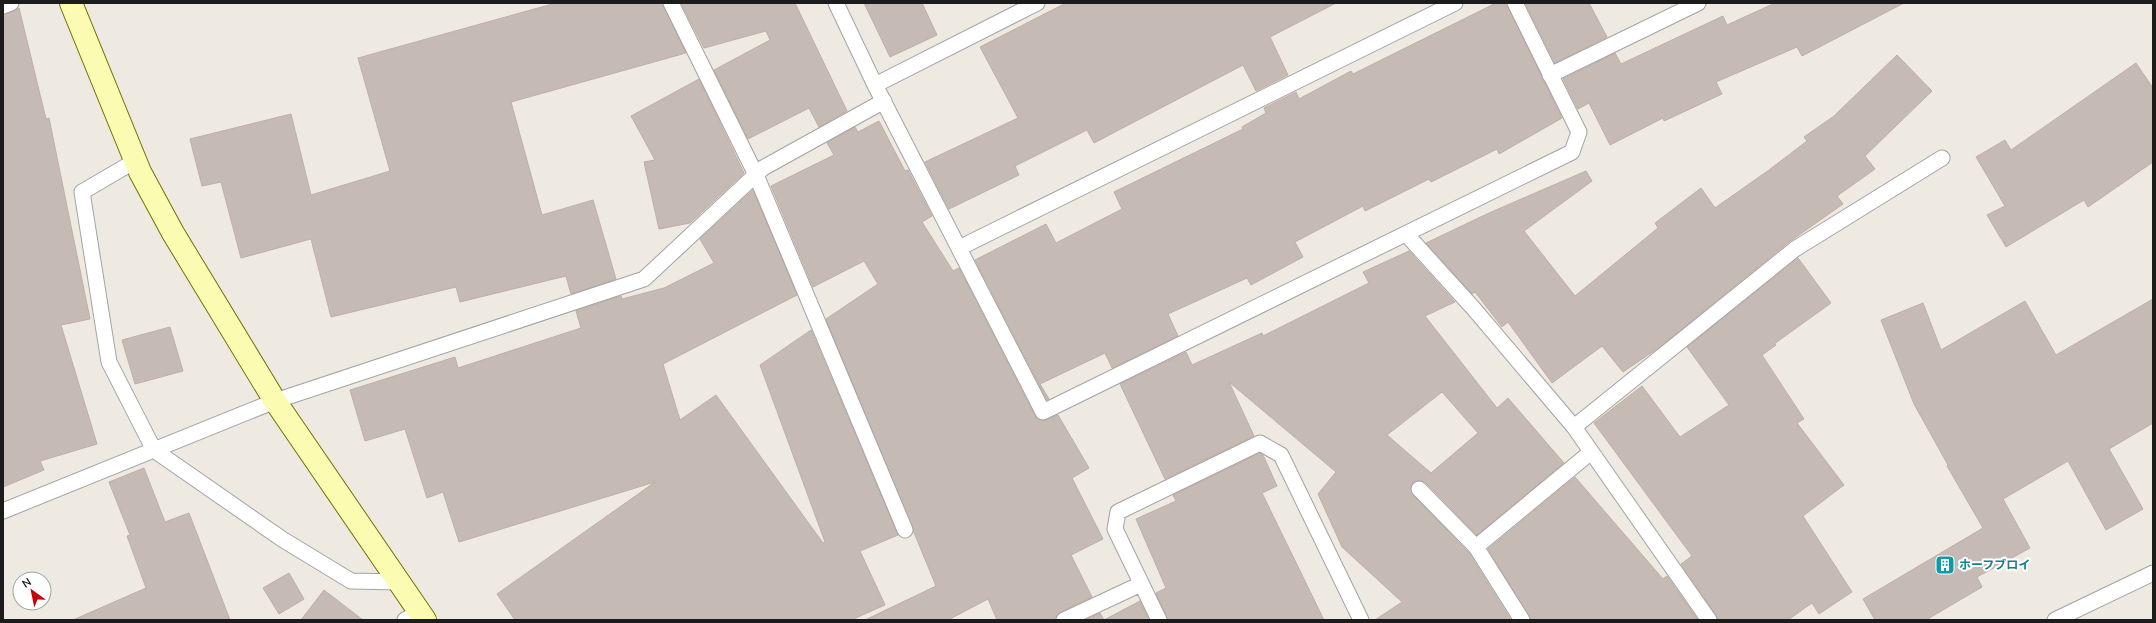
<svg xmlns="http://www.w3.org/2000/svg" width="2156" height="623" font-family="'Nunito Sans','Noto Sans JP',sans-serif">
<rect width="100%" height="100%" fill="#eee9e1"/>
<path fill="#c6bbb4" stroke="#c0aea3" fill-rule="evenodd" d="M 556,3 L 662,3 L 686,53 L 511,102 L 542,215 L 593,200 L 616,279 L 571,294 L 566,276 L 460,302 L 456,287 L 331,317 L 311,239 L 241,258 L 221,182 L 202,186 L 190,139 L 291,114 L 311,195 L 390,171 L 358,58 Z
M 681,3 L 795,3 L 847,111 L 819,127 L 809,108 L 748,139 L 714,70 L 770,40 L 766,31 L 704,48 Z
M 864,3 L 922,3 L 937,35 L 890,57 Z
M 1066,3 L 1336,3 L 1270,37 L 1288,75 L 1256,91 L 1243,65 L 1094,143 L 1087,130 L 1015,166 L 1019,175 L 949,209 L 925,162 L 1018,118 L 980,47 Z
M 1496,3 L 1506,3 L 1562,118 L 1499,154 L 1497,149 L 1431,182 L 1429,179 L 1365,211 L 1363,206 L 1295,242 L 1303,257 L 1251,285 L 1247,278 L 1168,314 L 1178,336 L 1112,368 L 1105,353 L 1040,384 L 1049,399 L 1047,400 L 975,260 L 1046,224 L 1056,243 L 1122,209 L 1114,192 L 1243,129 L 1242,127 L 1266,113 L 1264,108 L 1296,92 L 1299,99 L 1351,71 L 1353,74 Z
M 1525,3 L 1589,3 L 1607,37 L 1555,63 Z
M 1775,3 L 1904,3 L 1802,56 L 1797,47 L 1716,82 L 1722,94 L 1664,121 L 1663,118 L 1610,145 L 1589,103 L 1578,109 L 1563,79 L 1615,53 L 1621,64 L 1723,16 L 1727,25 Z
M 19,8 L 46,119 L 49,118 L 90,319 L 61,325 L 97,444 L 40,461 L 44,470 L 3,487 L 3,15 L 14,11 Z
M 1897,55 L 1932,91 L 1865,156 L 1875,169 L 1837,196 L 1843,204 L 1789,242 L 1661,346 L 1623,372 L 1602,346 L 1552,383 L 1508,322 L 1502,327 L 1475,292 L 1472,294 L 1426,243 L 1489,213 L 1586,171 L 1592,181 L 1524,231 L 1575,296 L 1658,228 L 1655,223 L 1701,188 L 1715,208 L 1769,170 L 1807,141 L 1804,137 L 1834,116 Z
M 2136,63 L 2153,88 L 2153,162 L 2088,207 L 2084,200 L 2006,247 L 1987,215 L 2005,206 L 1976,157 L 2005,140 L 2011,150 Z
M 699,79 L 744,173 L 690,223 L 659,229 L 644,162 L 655,160 L 631,116 Z
M 879,121 L 905,171 L 908,170 L 932,216 L 922,222 L 953,271 L 959,268 L 1035,416 L 1043,421 L 1058,415 L 1089,468 L 1072,478 L 1103,539 L 1071,555 L 1092,597 L 1060,612 L 1055,620 L 997,620 L 988,599 L 948,620 L 865,620 L 936,586 L 826,319 L 878,284 L 864,261 L 813,287 L 771,186 L 834,155 L 827,143 L 855,127 L 858,132 Z
M 753,190 L 797,295 L 663,364 L 680,420 L 716,395 L 823,543 L 825,542 L 760,365 L 811,330 L 898,535 L 860,551 L 885,605 L 851,620 L 515,620 L 497,594 L 655,482 L 459,542 L 443,492 L 427,498 L 405,429 L 365,441 L 350,390 L 455,357 L 458,368 L 581,328 L 576,311 L 621,296 L 622,299 L 664,288 L 714,263 L 700,239 Z
M 1409,251 L 1455,302 L 1425,316 L 1497,408 L 1508,398 L 1564,463 L 1477,535 L 1425,482 L 1416,480 L 1410,486 L 1413,495 L 1469,553 L 1511,620 L 1375,620 L 1402,602 L 1342,547 L 1318,494 L 1336,472 L 1229,382 L 1254,436 L 1165,479 L 1120,384 L 1186,352 L 1192,365 L 1262,333 L 1263,336 L 1369,283 L 1363,272 ZM 1442,392 L 1478,433 L 1431,473 L 1387,435 Z
M 1798,258 L 1831,303 L 1774,344 L 1776,345 L 1762,355 L 1804,419 L 1797,423 L 1844,485 L 1803,516 L 1852,592 L 1819,614 L 1812,603 L 1788,620 L 1718,620 L 1716,615 L 1681,564 L 1692,556 L 1594,423 L 1642,386 L 1680,437 L 1729,405 L 1687,347 Z
M 2153,299 L 2153,423 L 2109,449 L 2143,509 L 2106,530 L 2068,461 L 2003,499 L 2030,548 L 1977,577 L 1982,587 L 1926,620 L 1875,620 L 1863,599 L 1983,528 L 1947,466 L 1948,465 L 1914,404 L 1881,320 L 1923,303 L 1941,350 L 2025,301 L 2056,355 Z
M 170,327 L 183,371 L 135,384 L 122,340 Z
M 1260,453 L 1263,455 L 1277,486 L 1262,493 L 1324,620 L 1168,620 L 1156,593 L 1166,588 L 1136,519 L 1176,501 L 1173,495 Z
M 144,468 L 165,522 L 189,513 L 230,620 L 73,620 L 146,588 L 127,536 L 130,535 L 109,482 Z
M 1575,477 L 1663,579 L 1667,576 L 1698,620 L 1531,620 L 1488,549 Z
M 289,573 L 304,599 L 279,614 L 263,588 Z
M 324,590 L 363,620 L 301,620 Z
M 1140,601 L 1149,620 L 1085,620 L 1100,613 L 1104,620 Z"/>
<g fill="none" stroke-linecap="round" stroke-linejoin="round">
<g stroke="#a3a3a3" stroke-width="17">
<path id="lane" d="M 671,3 L 756,175 L 905,530
M 836,3 L 875,85 L 1043,412 L 1572,152 L 1579,132 L 1515,3
M 3,6 L 11,3
M 1550,75 L 1698,3
M 875,85 L 1037,3
M 135,161 L 82,192 L 109,362 L 154,450 L 282,539 L 351,581 L 399,582
M 1407,235 L 1474,309 L 1574,427 L 1709,620
M 959,248 L 1455,3
M 1574,427 L 1795,249 L 1942,158
M 1419,489 L 1476,547 L 1522,620
M 3,511 L 275,401 L 644,279 L 763,168 L 884,101
M 1476,547 L 1591,452
M 405,620 L 419,612
M 1064,620 L 1141,584
M 1159,620 L 1115,529 L 1118,512 L 1260,443 L 1281,455 L 1361,620
M 2055,620 L 2153,573"/>
</g>
<g stroke="#6e7402" stroke-width="24">
<path id="secondary" d="M 71,3 L 140,172 L 173,233 L 275,401 L 425,620"/>
</g>
<use href="#lane" stroke="#fff" stroke-width="15"/>
<use href="#secondary" stroke="#fbfbb2" stroke-width="22"/>
</g>
<defs>
<g id="building-square" transform="scale(1)"><rect x="-9" y="-9" width="18" height="18" rx="4" fill="#0f9aa8" stroke="#fff"/><path d="M-4-6H4V6H1V3H-1V6H-4ZM-2.5-4.3h1.7v1.8h-1.7ZM.8-4.3h1.7v1.8H.8ZM-2.5-1h1.7V.8h-1.7ZM.8-1h1.7V.8H.8Z" fill="#fff"/></g>
</defs>
<g fill-rule="evenodd">
<use href="#building-square" x="1945" y="565"/>
</g>
<g text-anchor="middle" stroke-width="4" stroke-linejoin="round" paint-order="stroke">
<g font-size="12" font-weight="bold" fill="#0d838f" stroke="#fff" text-anchor="start">
<text x="1959" y="569">ホーフブロイ</text>
</g>
</g>
<rect width="2156" height="623" fill="none" stroke="#1c1c1c" stroke-width="8"/>
<g transform="translate(32 591) rotate(327)"><circle r="19" fill="#ffffff" stroke="#a4a4a4"/>
<path d="M0-3L7 15L0 10L-7 15Z" fill="#c8000a"/>
<text y="-6" font-size="11" font-weight="bold" text-anchor="middle" fill="#1c1c1c">N</text>
</g>
</svg>
